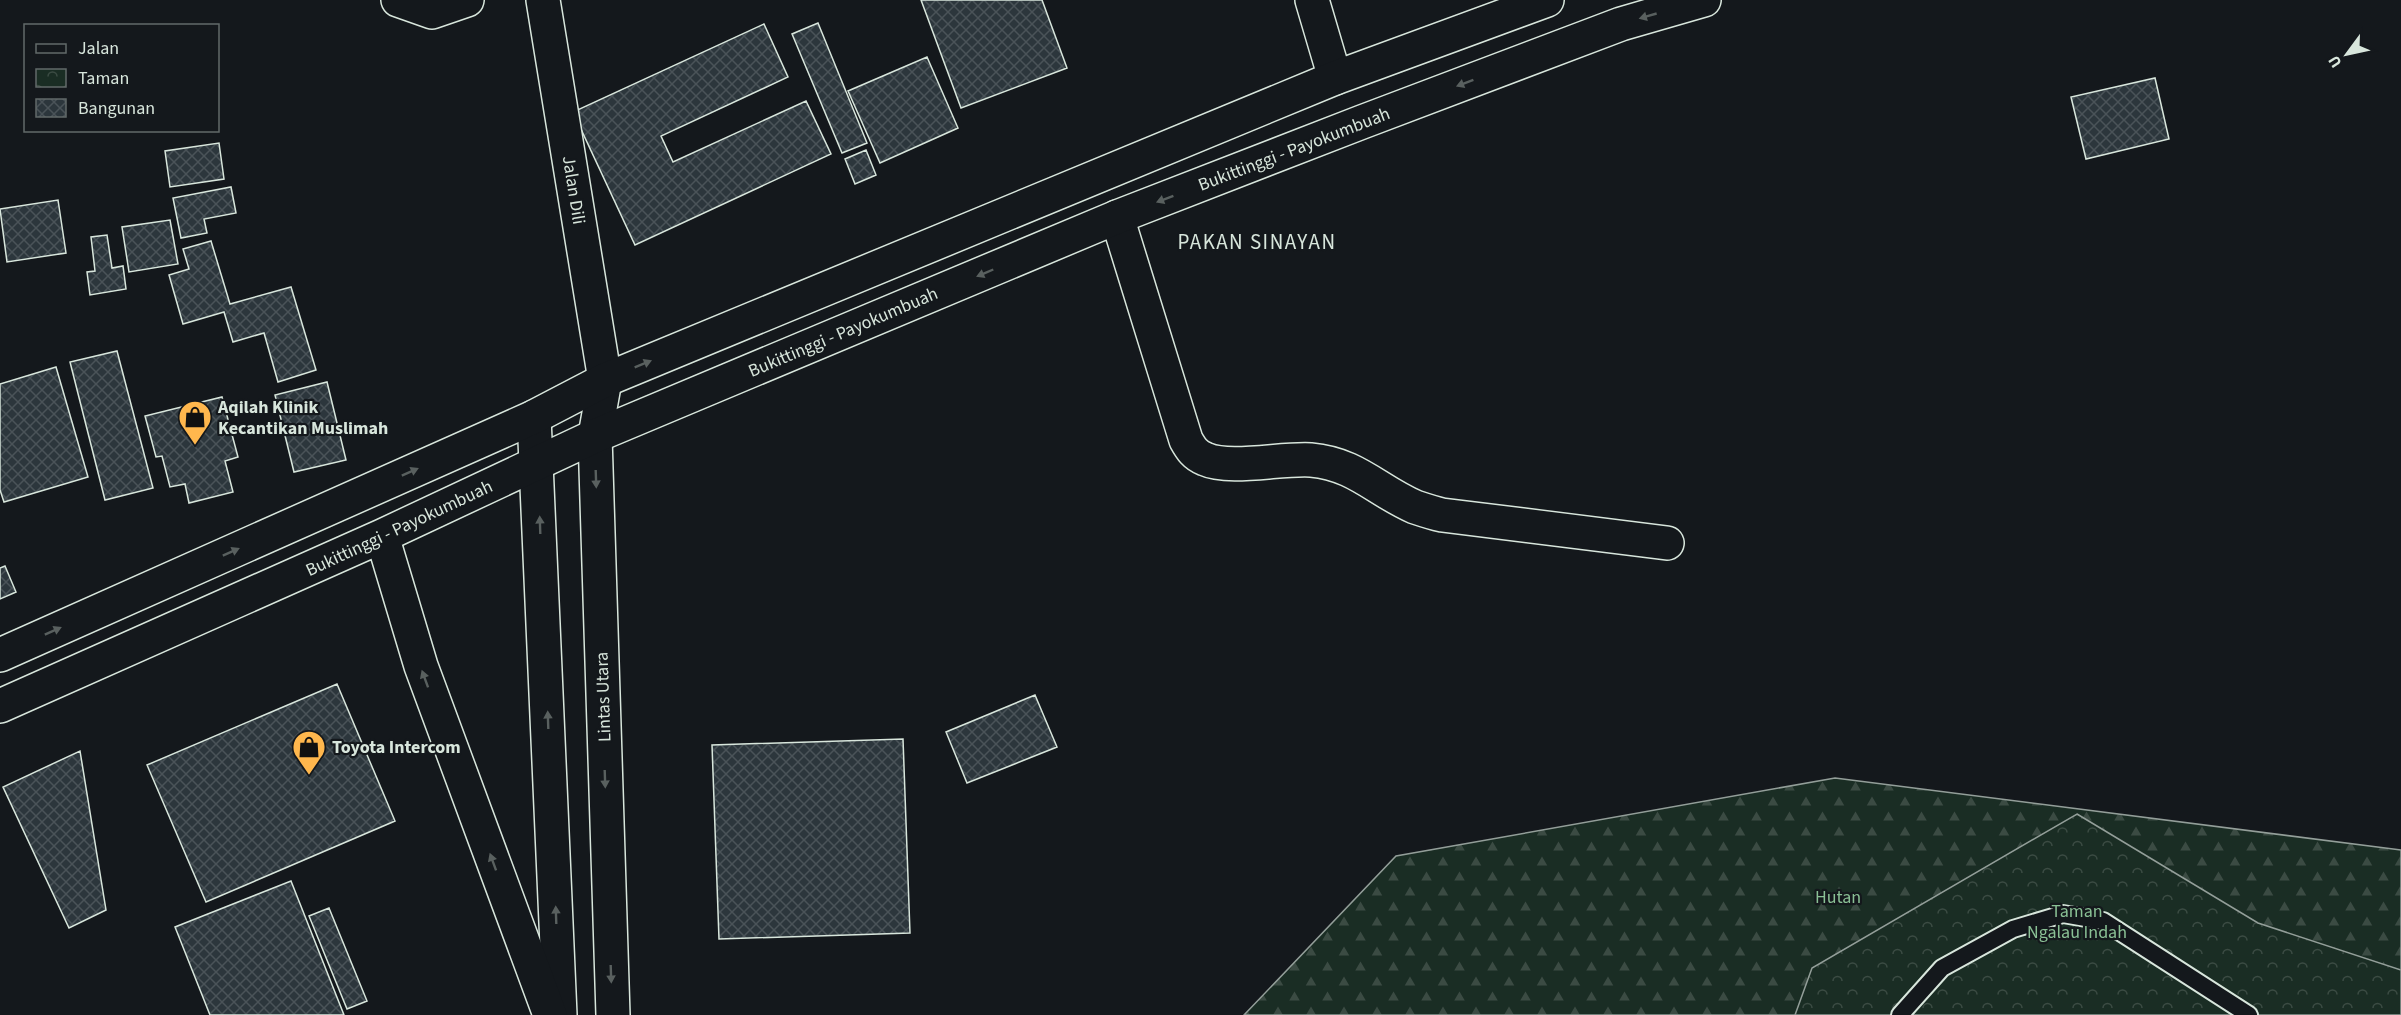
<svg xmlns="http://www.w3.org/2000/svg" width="2401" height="1015" font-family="'Source Sans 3',sans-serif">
<defs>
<pattern id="forest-firs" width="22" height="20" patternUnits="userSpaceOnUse" patternTransform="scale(1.5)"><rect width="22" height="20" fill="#1a2d24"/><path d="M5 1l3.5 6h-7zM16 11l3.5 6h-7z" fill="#3b4b43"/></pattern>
<pattern id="park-crowns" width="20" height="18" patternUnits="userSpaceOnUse" patternTransform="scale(1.5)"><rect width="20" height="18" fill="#1a2d24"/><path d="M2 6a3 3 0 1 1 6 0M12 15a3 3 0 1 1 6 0" fill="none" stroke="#3b4b43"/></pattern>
<pattern id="building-cross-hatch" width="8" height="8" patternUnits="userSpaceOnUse" patternTransform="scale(1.5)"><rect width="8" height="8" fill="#2c363c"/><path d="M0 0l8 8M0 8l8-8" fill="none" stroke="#4a5358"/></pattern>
</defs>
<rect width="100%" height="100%" fill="#14181c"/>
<path fill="url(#forest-firs)" stroke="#939e99" stroke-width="1.5" d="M 1835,778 L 2401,850 L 2401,1015 L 1244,1015 L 1396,856 Z"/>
<path fill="url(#park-crowns)" stroke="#939e99" stroke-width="1.5" d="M 2077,814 L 2258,923 L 2401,970 L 2401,1015 L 1795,1015 L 1812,968 Z"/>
<path fill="url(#building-cross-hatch)" stroke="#d8e6dc" stroke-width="1.5" d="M 921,0 L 1042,0 L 1067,68 L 961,108 Z
M 818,23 L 867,143 L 842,153 L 792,34 Z
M 764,24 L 788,77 L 661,136 L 673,162 L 806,101 L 831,154 L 635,245 L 573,112 Z
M 927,57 L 958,128 L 880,163 L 848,91 Z
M 2155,78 L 2169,139 L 2086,159 L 2071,97 Z
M 219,143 L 224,179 L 170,187 L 165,151 Z
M 866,150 L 876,175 L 855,184 L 845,159 Z
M 231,187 L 236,213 L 204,219 L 207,233 L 181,238 L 173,198 Z
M 58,200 L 66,253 L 7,262 L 0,209 Z
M 170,220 L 178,264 L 129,272 L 122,227 Z
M 107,235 L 112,268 L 123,266 L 126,289 L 90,295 L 87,272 L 95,271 L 91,237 Z
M 211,241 L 230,304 L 291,287 L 316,370 L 278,382 L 264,333 L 233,342 L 224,312 L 183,324 L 169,275 L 189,269 L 183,249 Z
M 117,351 L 153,488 L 105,500 L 70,362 Z
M 56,367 L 88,477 L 4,502 L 0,490 L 0,384 Z
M 327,382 L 346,460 L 294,472 L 275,395 Z
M 222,397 L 238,457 L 225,461 L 233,492 L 189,503 L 185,484 L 170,487 L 162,456 L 156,457 L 145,416 Z
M 5,566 L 16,592 L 0,599 L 0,568 Z
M 337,684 L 395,821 L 206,902 L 147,765 Z
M 1035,695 L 1057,747 L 967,783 L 946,732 Z
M 903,739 L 910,933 L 719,939 L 712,745 Z
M 80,751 L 106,910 L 69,928 L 3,787 Z
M 291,881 L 344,1015 L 210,1015 L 175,927 Z
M 329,908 L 367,1001 L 347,1009 L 309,916 Z"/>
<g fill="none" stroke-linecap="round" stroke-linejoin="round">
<g stroke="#d8e6dc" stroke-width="20">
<path id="service" d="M 1900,1015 L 1942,968 L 2013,929 L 2063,914 L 2103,921 L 2249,1015"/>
</g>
<g stroke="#d8e6dc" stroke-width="36">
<path id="minor" d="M 398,0 L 432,12 L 467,0
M 543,0 L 605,380
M 1312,0 L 1335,78
M 1117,217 L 1186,440 C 1191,449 1195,455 1205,459 C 1229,470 1282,458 1311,460 C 1356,464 1376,490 1415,507 C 1424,510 1433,513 1442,515 L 1667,543"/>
</g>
<g stroke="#d8e6dc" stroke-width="36">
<path id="tertiary" d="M 605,380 L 595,436 L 613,1015
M 534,417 L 560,1015"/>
</g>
<g stroke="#d8e6dc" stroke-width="36">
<path id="trunk" d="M 382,536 L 421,666 L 550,1015
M 0,655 L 534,417 L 605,380 L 1335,78 L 1547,0
M 0,706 L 382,536 L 595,436 L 1117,217 L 1362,122 L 1621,24 L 1704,0"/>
</g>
<use href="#service" stroke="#14181c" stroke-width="16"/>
<use href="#minor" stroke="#14181c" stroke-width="33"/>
<use href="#tertiary" stroke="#14181c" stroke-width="33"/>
<use href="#trunk" stroke="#14181c" stroke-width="33"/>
</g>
<defs><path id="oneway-solid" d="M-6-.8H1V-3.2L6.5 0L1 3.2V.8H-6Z" transform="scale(1.5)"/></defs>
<g fill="#59605f">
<use href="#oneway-solid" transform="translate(1648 16) rotate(164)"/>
<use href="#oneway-solid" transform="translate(1465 83) rotate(159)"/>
<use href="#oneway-solid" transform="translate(1165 199) rotate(159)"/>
<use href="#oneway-solid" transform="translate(985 273) rotate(157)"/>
<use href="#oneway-solid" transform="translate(643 364) rotate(-22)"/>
<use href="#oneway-solid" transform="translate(410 472) rotate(-24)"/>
<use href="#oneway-solid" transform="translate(596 479) rotate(88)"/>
<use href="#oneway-solid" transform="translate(540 525) rotate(-92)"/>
<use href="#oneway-solid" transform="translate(231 552) rotate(-24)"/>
<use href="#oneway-solid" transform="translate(53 631) rotate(-24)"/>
<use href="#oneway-solid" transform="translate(425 679) rotate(-110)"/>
<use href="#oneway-solid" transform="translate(548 720) rotate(-92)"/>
<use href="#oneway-solid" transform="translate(605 779) rotate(88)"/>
<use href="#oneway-solid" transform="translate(493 862) rotate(-110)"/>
<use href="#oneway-solid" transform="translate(556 915) rotate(-92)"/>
<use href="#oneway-solid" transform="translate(611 974) rotate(88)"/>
</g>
<defs>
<g id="shop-pin" transform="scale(1.725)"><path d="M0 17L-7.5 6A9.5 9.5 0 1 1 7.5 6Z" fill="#ffb74d" stroke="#14181c"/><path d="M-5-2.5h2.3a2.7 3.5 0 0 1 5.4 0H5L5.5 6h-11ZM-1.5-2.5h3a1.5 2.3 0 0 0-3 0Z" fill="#111"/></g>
</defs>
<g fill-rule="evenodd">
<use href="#shop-pin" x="195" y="417"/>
<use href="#shop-pin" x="309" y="747"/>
</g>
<g text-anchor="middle" stroke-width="4.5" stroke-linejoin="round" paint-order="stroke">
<g font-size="18" fill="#d8e6dc" stroke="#14181c">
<text transform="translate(1294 149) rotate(-21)" y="6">Bukittinggi - Payokumbuah</text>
<text transform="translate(574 190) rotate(81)" y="6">Jalan Dili</text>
<text transform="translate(843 332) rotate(-23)" y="6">Bukittinggi - Payokumbuah</text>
<text transform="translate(399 528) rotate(-25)" y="6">Bukittinggi - Payokumbuah</text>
<text transform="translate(603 697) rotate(-92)" y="6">Lintas Utara</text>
</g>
<g font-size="18" font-weight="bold" fill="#d8e6dc" stroke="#14181c" text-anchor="start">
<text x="218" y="413">Aqilah Klinik<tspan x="218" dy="21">Kecantikan Muslimah</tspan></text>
<text x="332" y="753">Toyota Intercom</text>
</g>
<g font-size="18" fill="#8ac095" stroke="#14181c">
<text x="1838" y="903">Hutan</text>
<text x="2077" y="917">Taman<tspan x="2077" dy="21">Ngalau Indah</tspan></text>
</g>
<g font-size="21" letter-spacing="1.5" fill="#d8e6dc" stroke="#14181c">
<text x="1257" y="249">PAKAN SINAYAN</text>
</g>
</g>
<rect x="24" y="24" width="195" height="108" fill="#14181c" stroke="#626a69" stroke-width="1.5"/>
<rect x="36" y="44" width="30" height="9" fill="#14181c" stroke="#626a69" stroke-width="1.5"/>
<text x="78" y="54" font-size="18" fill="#d8e6dc">Jalan</text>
<rect x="36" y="69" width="30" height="18" fill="url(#park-crowns)" stroke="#626a69" stroke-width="1.5"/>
<text x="78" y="84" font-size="18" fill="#d8e6dc">Taman</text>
<rect x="36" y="99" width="30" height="18" fill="url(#building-cross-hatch)" stroke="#626a69" stroke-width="1.5"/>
<text x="78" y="114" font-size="18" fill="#d8e6dc">Bangunan</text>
<g transform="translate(2347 54) rotate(237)" stroke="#14181c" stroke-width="4.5" paint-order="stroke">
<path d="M0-4.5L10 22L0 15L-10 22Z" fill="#d8e6dc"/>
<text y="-9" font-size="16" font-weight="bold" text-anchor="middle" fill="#d8e6dc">U</text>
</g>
</svg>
